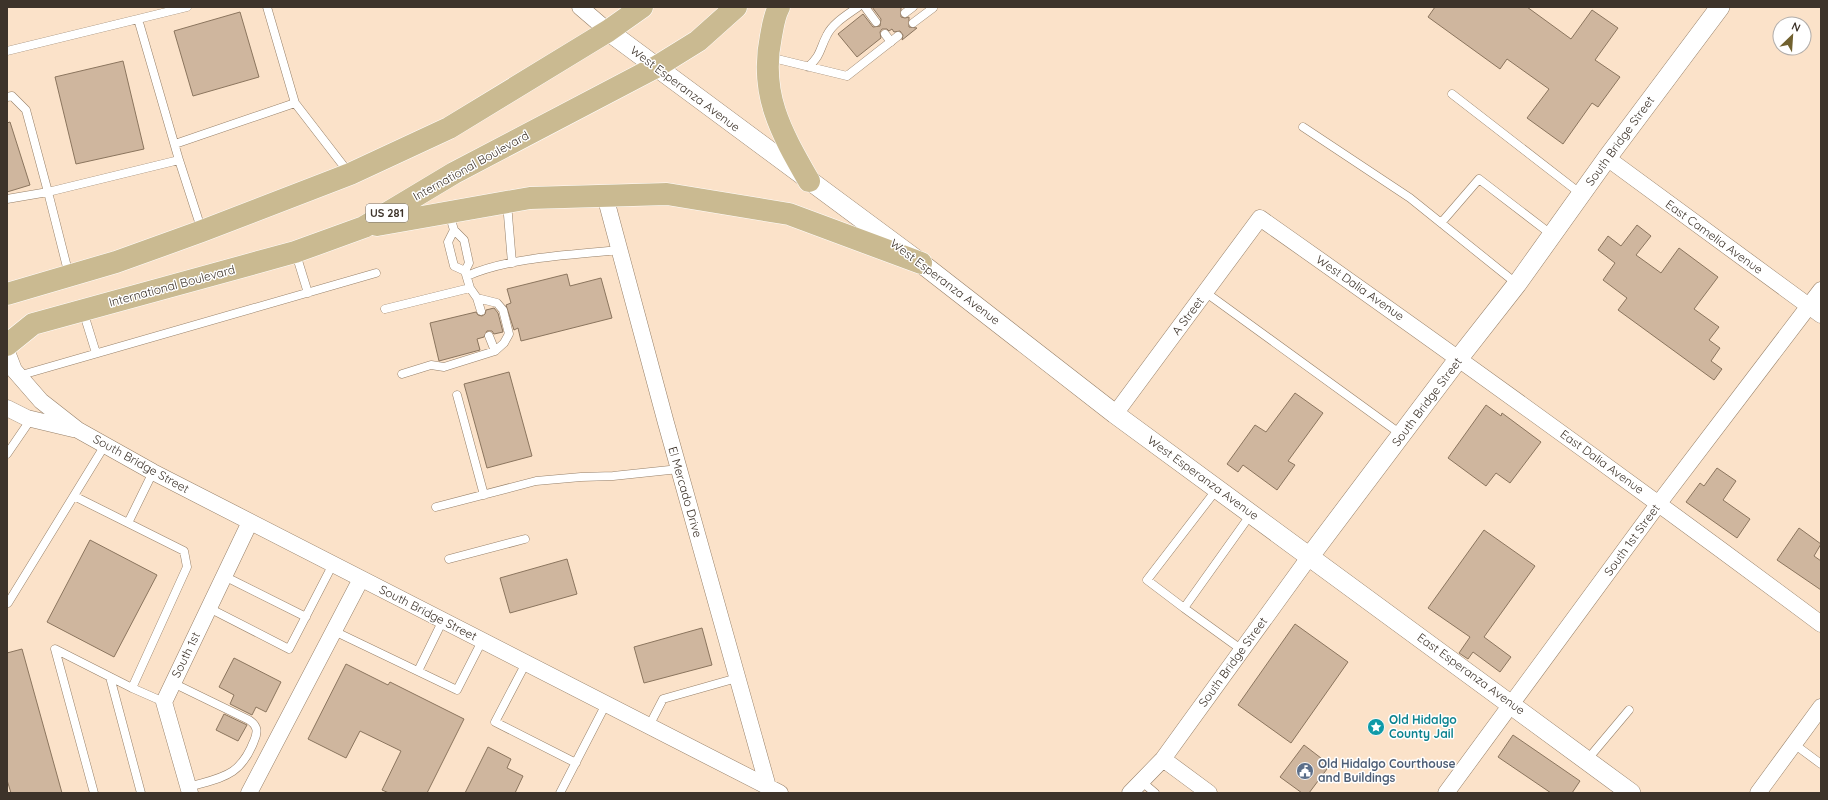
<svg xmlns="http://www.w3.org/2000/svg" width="1828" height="800" font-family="Quicksand,sans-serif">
<rect width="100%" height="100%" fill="#fbe2c9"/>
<path fill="#cfb69e" stroke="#8b755e" d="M 872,7 L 901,7 L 901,17 L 905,18 L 909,17 L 909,27 L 917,28 L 902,40 L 903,35 L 900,31 L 894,32 L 892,29 L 889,31 L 887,29 L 882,29 L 880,32 L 881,38 L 857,57 L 838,34 L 863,14 L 873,27 L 880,26 L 881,19 Z
M 1435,7 L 1527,7 L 1571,39 L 1592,10 L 1618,28 L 1595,60 L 1620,77 L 1598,107 L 1592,103 L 1563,144 L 1527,118 L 1549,89 L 1507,59 L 1500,69 L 1428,17 Z
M 240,12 L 259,77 L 193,96 L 174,31 Z
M 123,61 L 144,149 L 76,164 L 55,77 Z
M 10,122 L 30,185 L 7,192 L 7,123 Z
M 1637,225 L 1651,236 L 1636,255 L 1661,273 L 1679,248 L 1718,277 L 1694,309 L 1719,327 L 1709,340 L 1720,348 L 1711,361 L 1722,369 L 1714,380 L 1618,310 L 1627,298 L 1603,280 L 1615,263 L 1598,250 L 1608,236 L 1621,246 Z
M 567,274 L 570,286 L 601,278 L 612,318 L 521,341 L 518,328 L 514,330 L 506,305 L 511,303 L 507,289 Z
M 494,308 L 498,313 L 503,332 L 494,334 L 492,331 L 487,331 L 484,337 L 477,339 L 480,350 L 439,361 L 430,323 L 476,312 L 478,315 L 482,316 L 485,314 L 486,310 Z
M 509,372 L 532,456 L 487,468 L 464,384 Z
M 1295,393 L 1323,413 L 1288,461 L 1295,465 L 1277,490 L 1243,465 L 1238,472 L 1227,464 L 1255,425 L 1266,432 Z
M 1486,405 L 1501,416 L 1502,413 L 1541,442 L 1510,483 L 1496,473 L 1486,486 L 1448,458 Z
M 1717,468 L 1736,481 L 1723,500 L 1750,519 L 1737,538 L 1686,502 L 1700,483 L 1704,486 Z
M 1799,528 L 1821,544 L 1814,556 L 1821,561 L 1821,590 L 1777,560 Z
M 1484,530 L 1535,566 L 1484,637 L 1511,657 L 1500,672 L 1473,652 L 1468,659 L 1459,653 L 1470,637 L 1428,608 Z
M 90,540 L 157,575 L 114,657 L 47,622 Z
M 567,559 L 577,594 L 510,613 L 500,578 Z
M 1295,624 L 1348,662 L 1291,743 L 1238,705 Z
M 702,628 L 712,665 L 644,683 L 634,647 Z
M 22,649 L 62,793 L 11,793 L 7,780 L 7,653 Z
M 234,658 L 281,682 L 266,712 L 256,707 L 252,715 L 230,704 L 234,695 L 219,687 Z
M 346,664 L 388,685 L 390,682 L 464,719 L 427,793 L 389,793 L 382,790 L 401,751 L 360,731 L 346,758 L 308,739 Z
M 224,714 L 247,725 L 238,741 L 216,730 Z
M 1513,735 L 1580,781 L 1572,793 L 1551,793 L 1498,757 Z
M 1304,745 L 1330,765 L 1309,793 L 1302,793 L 1280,777 Z
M 488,747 L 511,759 L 507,768 L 523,776 L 515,793 L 465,793 Z"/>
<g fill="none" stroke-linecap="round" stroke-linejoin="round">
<g stroke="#978069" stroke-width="9">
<path id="service" d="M 267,7 L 295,103 L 349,173
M 865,7 L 876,22
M 905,13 L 913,7
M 138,19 L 187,7
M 913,23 L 933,8 L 932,7
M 885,34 L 891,42
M 7,51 L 138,19 L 179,160
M 769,57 L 847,76 L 898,36
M 808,67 C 822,54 819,50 827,35 C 833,23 847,15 858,7
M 1452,94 L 1581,194
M 7,97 L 12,96 L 26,110 L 48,192 L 179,160 L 202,231
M 1303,127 L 1410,198 L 1517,284
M 175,144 L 295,103
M 7,199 L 48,192 L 69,275
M 507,203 L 512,263
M 449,213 L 454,230 L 464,240 L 469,263 L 465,271
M 1441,223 L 1479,179 L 1552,235
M 296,254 L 308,293
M 467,276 C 510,257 572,255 620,250
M 1205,292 L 1402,435
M 477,298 L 481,311
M 385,309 L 470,288
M 83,311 L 96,353
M 489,336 L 495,351
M 402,374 L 431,365 L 444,367 L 495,351 L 504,343 L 509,334 L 503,310 L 497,303 L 477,298 L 470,288 L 465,271 L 454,266 L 448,242 L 454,230
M 18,376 L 376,273
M 457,395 L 484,495
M 7,454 L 31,419
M 153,472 L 128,523 L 184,551 L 187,567 L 132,688 L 164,702
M 74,496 L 128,523
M 436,507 L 536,481 L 581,477 L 613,476 L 679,469
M 449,559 L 525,539
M 224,576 L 306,617
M 8,603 L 105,445
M 209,608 L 289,649 L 333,564
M 1184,608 L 1147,580 L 1217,489
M 334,631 L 457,690 L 482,641
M 1242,650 L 1184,608 L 1251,514
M 526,663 L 495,722 L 576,763
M 418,671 L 443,620
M 110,677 L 141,793
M 173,683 L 249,720 C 258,726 258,732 254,741 C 240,777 222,777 189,787
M 649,726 L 663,699 L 737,678
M 1794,744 L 1821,764
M 1587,760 L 1629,710
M 1141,781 L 1155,793
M 94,793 L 55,649 L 132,688
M 560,793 L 606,704"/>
</g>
<g stroke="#978069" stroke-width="17">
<path id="minor" d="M 580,7 L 608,31
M 1607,158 L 1821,315
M 605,196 L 666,423 L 768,787
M 7,352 L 14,370 L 41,401 L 78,430 L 153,472 L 780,793
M 7,408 L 27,418 L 73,429
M 1115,414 L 1260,218 C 1449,351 1636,486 1821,624
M 1163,759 L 1209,793
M 190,793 L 164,702 L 250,522
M 249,793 L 361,579
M 1130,793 L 1163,759 L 1310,556
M 1446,793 L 1659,503 L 1821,290
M 1758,793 L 1821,707"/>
</g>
<g stroke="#978069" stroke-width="20">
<path id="tertiary" d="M 608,31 L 921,263 L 1115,414 L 1631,793
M 1310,556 L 1459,358 L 1517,284 L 1607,158 L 1720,7"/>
</g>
<g stroke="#fff" stroke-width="23">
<path id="primary" d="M 779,7 C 774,16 773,26 771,36 C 759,94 781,132 809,181
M 377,225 L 530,198 L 667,194 L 789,214 L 921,263
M 7,294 L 116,262 L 202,231 L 350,174 L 449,128 L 608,31 L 642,7
M 7,345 L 33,324 L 295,252 L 364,227 L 454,173 L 656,67 L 698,41 L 736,7"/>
</g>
<use href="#service" stroke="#fff" stroke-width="8"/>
<use href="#minor" stroke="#fff" stroke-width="16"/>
<use href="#tertiary" stroke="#fff" stroke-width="19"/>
<use href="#primary" stroke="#caba91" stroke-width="22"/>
</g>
<defs>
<g id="sight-disc" transform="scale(0.9)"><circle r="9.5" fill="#0f9aa8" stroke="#fff"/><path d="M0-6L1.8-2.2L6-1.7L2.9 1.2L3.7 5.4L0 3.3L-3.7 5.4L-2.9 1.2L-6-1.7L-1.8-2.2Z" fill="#fff"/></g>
<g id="civic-disc" transform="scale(0.9)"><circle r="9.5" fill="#5c6f8a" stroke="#fff"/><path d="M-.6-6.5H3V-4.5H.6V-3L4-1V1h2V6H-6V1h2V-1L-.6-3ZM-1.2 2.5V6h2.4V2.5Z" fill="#fff"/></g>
</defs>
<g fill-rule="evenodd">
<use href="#sight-disc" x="1376" y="727"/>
<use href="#civic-disc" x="1305" y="771"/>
</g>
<g text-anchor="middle" stroke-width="3" stroke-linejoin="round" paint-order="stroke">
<rect fill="#fff" stroke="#77706a" stroke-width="1" x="366" y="204" width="42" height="18" rx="3"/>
<g font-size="11" font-weight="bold" fill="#3d332a">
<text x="387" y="217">US 281</text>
</g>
<g font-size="12" fill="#3d332a" stroke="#fff">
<text transform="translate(685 89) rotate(37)" y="4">West Esperanza Avenue</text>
<text transform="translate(1620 141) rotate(-54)" y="4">South Bridge Street</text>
<text transform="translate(471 166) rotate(-29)" y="4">International Boulevard</text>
<text transform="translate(1714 237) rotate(36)" y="4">East Camelia Avenue</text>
<text transform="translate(945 282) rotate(37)" y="4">West Esperanza Avenue</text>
<text transform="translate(172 286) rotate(-15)" y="4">International Boulevard</text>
<text transform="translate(1360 288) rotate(35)" y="4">West Dalia Avenue</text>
<text transform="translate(1188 316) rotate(-53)" y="4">A Street</text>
<text transform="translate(1427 402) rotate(-53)" y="4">South Bridge Street</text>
<text transform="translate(1602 462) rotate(36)" y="4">East Dalia Avenue</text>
<text transform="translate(141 464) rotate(29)" y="4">South Bridge Street</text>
<text transform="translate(1203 478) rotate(36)" y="4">West Esperanza Avenue</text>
<text transform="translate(685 492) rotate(74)" y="4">El Mercado Drive</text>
<text transform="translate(1632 540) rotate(-54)" y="4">South 1st Street</text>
<text transform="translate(428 613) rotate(27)" y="4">South Bridge Street</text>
<text transform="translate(186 655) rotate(-64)" y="4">South 1st</text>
<text transform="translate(1233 662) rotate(-54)" y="4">South Bridge Street</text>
<text transform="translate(1471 674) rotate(36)" y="4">East Esperanza Avenue</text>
</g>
<g font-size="12" font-weight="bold" fill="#0d838f" stroke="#fff" text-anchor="start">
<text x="1389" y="724">Old Hidalgo<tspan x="1389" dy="14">County Jail</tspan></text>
</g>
<g font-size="12" font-weight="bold" fill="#4e5e75" stroke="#fff" text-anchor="start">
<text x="1318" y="768">Old Hidalgo Courthouse<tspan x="1318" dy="14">and Buildings</tspan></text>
</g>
</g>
<rect width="1828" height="800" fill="none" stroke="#3d332a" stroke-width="16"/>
<g transform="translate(1792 36) rotate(25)"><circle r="19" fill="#ffffff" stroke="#b1adaa"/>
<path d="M0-3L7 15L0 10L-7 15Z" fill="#71612f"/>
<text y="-6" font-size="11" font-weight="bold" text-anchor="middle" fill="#3d332a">N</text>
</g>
</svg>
